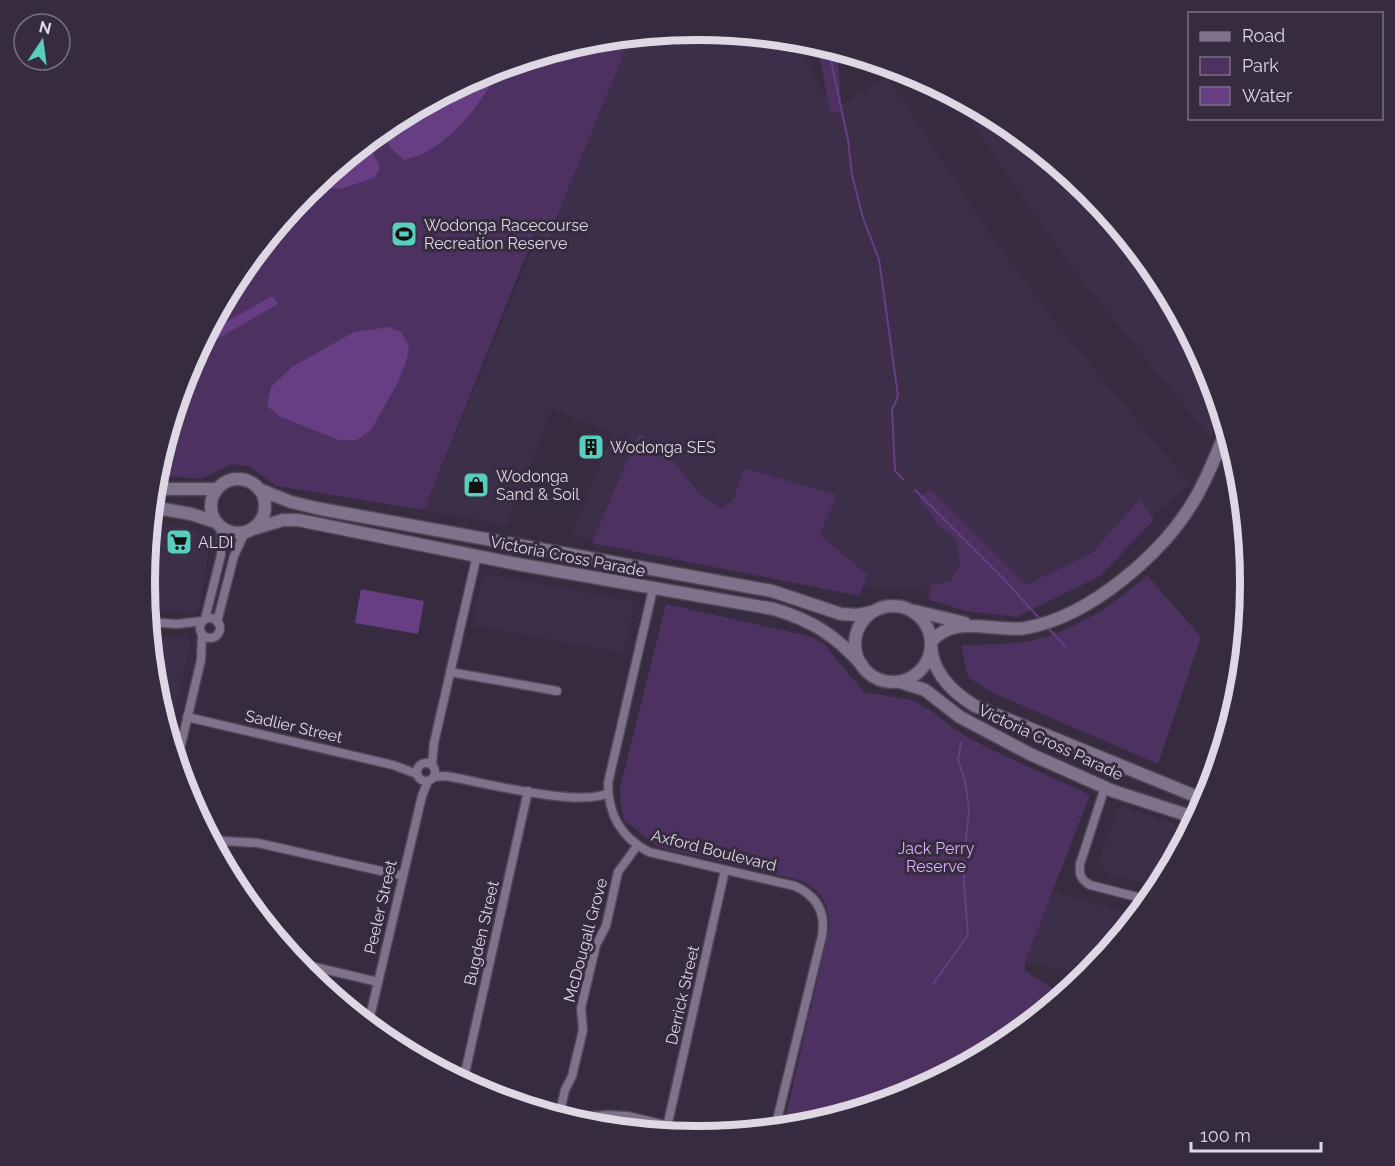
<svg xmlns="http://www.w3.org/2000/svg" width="1395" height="1166" font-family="Raleway,sans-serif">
<rect width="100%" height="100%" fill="#362b3f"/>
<path fill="#3d2e49" d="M 697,30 L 793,39 L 833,108 L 888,77 L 984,225 L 1057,324 L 1190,484 L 1082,575 L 1028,599 L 854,586 L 571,536 L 613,433 L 552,409 L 507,525 L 424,510 L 619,38 Z
M 955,97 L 1005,123 L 1089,192 L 1153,271 L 1152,279 L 1154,288 L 1162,298 L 1171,301 L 1209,372 L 1221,412 L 1210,438 L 1089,290 L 1028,206 Z
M 150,524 L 186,527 L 211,539 L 199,609 L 194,612 L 147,609 L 145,583 Z
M 488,574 L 631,601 L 635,605 L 623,653 L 472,625 L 483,577 Z
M 150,636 L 187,638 L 191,642 L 169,737 L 155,691 Z
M 1124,807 L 1190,829 L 1159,887 L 1109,874 L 1103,868 L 1100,861 L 1101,854 L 1117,810 Z
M 1052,892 L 1137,915 L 1088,975 L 1025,962 Z"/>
<path fill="#4d3261" d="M 631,36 L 548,238 L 535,233 L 424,510 L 276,486 L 249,466 L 231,464 L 201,479 L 155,475 L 187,371 L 238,275 L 307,192 L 391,123 L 486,72 L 590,41 Z
M 817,44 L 837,50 L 842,112 L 830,112 Z
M 639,433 L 664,451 L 700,494 L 721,508 L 733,501 L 744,468 L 837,495 L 820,535 L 867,574 L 860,596 L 592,543 Z
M 931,490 L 1026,585 L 1092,553 L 1140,499 L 1154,520 L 1100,576 L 1017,617 L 966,611 L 928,599 L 932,585 L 951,581 L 960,563 L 957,540 L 940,527 L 918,497 Z
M 1147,575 L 1201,637 L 1158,764 L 991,692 L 968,677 L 961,645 C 990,645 1021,645 1049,636 C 1085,623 1119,601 1147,575 Z
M 666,604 L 809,636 L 823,643 L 864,692 L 912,700 L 933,712 L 954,729 L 984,746 L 1090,795 L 1025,962 L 1025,971 L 1062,995 L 1004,1043 L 909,1094 L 805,1125 L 783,1128 L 829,929 C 830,904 822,890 799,880 L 658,847 L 624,820 L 621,808 L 620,788 Z
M 153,666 C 164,682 167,703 165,722 L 155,691 Z
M 617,1121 L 674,1134 L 581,1123 Z"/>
<path fill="#673d84" d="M 500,68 C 485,98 457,136 426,152 C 419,156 411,158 404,160 L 391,148 L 381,131 L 391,123 L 486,72 Z
M 368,141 L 380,168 L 374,178 L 340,189 L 313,187 Z
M 272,296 L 278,304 L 198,350 L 207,333 Z
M 389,327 L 401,332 L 409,346 L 407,359 L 398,382 L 371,430 L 357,440 L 339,440 L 281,417 L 267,406 L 271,387 L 292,367 L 354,332 Z
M 361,589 L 424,601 L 418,634 L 355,623 Z"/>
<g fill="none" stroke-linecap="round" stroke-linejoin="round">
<path stroke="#673d84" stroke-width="2" d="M 828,47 L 848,140 L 852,175 L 863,218 L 879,259 L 898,396 L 892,410 L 895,471 L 903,479
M 915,490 L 1002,577 L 1038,617
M 1049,629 L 1066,647
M 961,743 L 958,760 L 965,780 L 969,809 L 965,850
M 933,984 L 968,935 L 964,885 L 965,859"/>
<g stroke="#504657" stroke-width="11">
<path id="street" d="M 653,589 L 608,783 C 608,814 620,837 649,852 L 795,886 C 817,896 826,913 822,936 L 775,1128
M200 628a10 10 0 1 1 20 0a10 10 0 1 1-20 0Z
M 205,619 L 221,555 L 221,527
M 148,622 L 177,624 L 203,621
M 217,622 L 234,556 L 245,532
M 450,672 L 557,691
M 187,717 L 393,765 L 417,774
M 177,762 L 201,660 L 202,635
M417 772a9 9 0 1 1 18 0a9 9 0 1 1-18 0Z
M 432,765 L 434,743 L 477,555
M 434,777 L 446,776 C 481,782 580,808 608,793
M 1105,787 L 1080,864 C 1079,874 1080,879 1090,885 L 1149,900
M 209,837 L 224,841 L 258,843 L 403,876
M 298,963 L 378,982
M 368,1025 L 422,796 L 428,781
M 463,1082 L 528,791
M 559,1116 L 565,1090 L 572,1076 L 583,1030 L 581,1008 L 596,945 L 606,926 L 618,872 L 637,846
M 566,1118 L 608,1115 L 628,1116 L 706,1135
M 667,1127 L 725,870"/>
</g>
<g stroke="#504657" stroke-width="15">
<path id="secondary" d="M211 506a27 27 0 1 1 54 0a27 27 0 1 1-54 0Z
M 154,489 L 216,489
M 261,490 L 291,502 L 321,509 L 772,591 L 841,614 L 857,615 L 872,612
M 152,507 L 191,514 L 216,522
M 253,529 L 283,520 L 298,520 L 517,564 L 774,609 C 813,621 835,635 862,665
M855 644a38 38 0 1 1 76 0a38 38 0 1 1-76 0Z
M 915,611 L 965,623
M 931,642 C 955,613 992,633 1026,628 C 1091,616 1164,553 1196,497 C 1208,476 1217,453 1226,431
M 931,645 C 932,672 952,692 975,706 L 1205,800
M 900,682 L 925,690 L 960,717 L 1030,754 L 1113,791 L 1196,818"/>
</g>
<use href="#street" stroke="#7f728a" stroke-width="8"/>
<use href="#secondary" stroke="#7f728a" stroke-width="12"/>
</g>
<defs>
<g id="stadium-square" transform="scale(1.35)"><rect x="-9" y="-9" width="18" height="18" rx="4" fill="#59cebe" stroke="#362b3f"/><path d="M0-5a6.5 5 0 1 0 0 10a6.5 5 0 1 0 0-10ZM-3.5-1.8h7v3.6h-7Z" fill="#111"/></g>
<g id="building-square" transform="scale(1.35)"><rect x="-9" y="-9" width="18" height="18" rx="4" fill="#59cebe" stroke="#362b3f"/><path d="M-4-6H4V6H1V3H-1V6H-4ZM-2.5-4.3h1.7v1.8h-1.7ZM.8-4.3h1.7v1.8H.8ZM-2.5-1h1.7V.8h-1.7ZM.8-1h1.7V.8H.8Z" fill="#111"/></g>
<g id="shop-square" transform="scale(1.35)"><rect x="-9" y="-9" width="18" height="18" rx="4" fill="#59cebe" stroke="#362b3f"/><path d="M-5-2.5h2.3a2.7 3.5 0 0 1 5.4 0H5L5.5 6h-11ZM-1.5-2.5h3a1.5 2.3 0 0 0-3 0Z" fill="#111"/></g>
<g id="supermarket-square" transform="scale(1.35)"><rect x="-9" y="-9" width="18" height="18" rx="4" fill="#59cebe" stroke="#362b3f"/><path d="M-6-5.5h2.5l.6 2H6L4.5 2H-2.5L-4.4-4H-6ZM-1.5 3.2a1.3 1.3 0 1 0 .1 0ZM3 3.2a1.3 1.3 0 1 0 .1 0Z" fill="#111"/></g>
</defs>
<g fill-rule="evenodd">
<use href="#stadium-square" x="404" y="234"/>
<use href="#building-square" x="591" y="447"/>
<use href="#shop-square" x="476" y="485"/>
<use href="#supermarket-square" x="179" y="542"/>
</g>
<g text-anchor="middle" stroke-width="6" stroke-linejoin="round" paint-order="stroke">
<g font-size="16" fill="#ded7e4" stroke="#362b3f" text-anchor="start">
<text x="424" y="231">Wodonga Racecourse<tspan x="424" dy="18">Recreation Reserve</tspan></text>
<text x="610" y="453">Wodonga SES</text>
<text x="496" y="482">Wodonga<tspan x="496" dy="18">Sand &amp; Soil</tspan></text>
<text x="198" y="548">ALDI</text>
</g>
<g font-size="16" fill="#ded7e4" stroke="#362b3f">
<text transform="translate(568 556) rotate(11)" y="6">Victoria Cross Parade</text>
<text transform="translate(294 726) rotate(13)" y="6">Sadlier Street</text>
<text transform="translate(1051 742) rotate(25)" y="6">Victoria Cross Parade</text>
<text transform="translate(714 850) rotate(14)" y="6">Axford Boulevard</text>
<text transform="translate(380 907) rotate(-77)" y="6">Peeler Street</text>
<text transform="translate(481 933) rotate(-77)" y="6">Bugden Street</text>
<text transform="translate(585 940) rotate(-75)" y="6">McDougall Grove</text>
<text transform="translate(682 995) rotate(-77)" y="6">Derrick Street</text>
</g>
<g font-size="16" fill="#daadfd" stroke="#362b3f">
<text x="936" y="854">Jack Perry<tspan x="936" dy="18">Reserve</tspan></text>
</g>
</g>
<path d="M0 0H1395V1166H0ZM697 40H698A542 542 0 0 1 1240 582V584A542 542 0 0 1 698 1126H697A542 542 0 0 1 155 584V582A542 542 0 0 1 697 40Z" fill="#362b3f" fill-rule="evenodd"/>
<path fill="none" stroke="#ded7e4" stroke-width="8" d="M697 40H698A542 542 0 0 1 1240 582V584A542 542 0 0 1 698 1126H697A542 542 0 0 1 155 584V582A542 542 0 0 1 697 40Z"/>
<rect x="1188" y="12" width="195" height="108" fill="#362b3f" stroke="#797081" stroke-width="1.5"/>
<rect x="1200" y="32" width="30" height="9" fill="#7f728a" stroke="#797081" stroke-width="1.5"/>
<text x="1242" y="42" font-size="18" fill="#ded7e4">Road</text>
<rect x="1200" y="57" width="30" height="18" fill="#4d3261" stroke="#797081" stroke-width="1.5"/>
<text x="1242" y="72" font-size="18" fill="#ded7e4">Park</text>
<rect x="1200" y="87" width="30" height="18" fill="#673d84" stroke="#797081" stroke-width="1.5"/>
<text x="1242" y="102" font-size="18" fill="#ded7e4">Water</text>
<g transform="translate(42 42) rotate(13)"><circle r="28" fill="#362b3f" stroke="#797081" stroke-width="1.5"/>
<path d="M0-4.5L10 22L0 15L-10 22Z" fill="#59cebe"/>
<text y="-9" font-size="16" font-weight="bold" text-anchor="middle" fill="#ded7e4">N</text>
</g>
<path d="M1191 1142v9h130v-9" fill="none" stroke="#ded7e4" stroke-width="3"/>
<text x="1200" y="1142" font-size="18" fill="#ded7e4" stroke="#362b3f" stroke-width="4.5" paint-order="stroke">100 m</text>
</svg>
